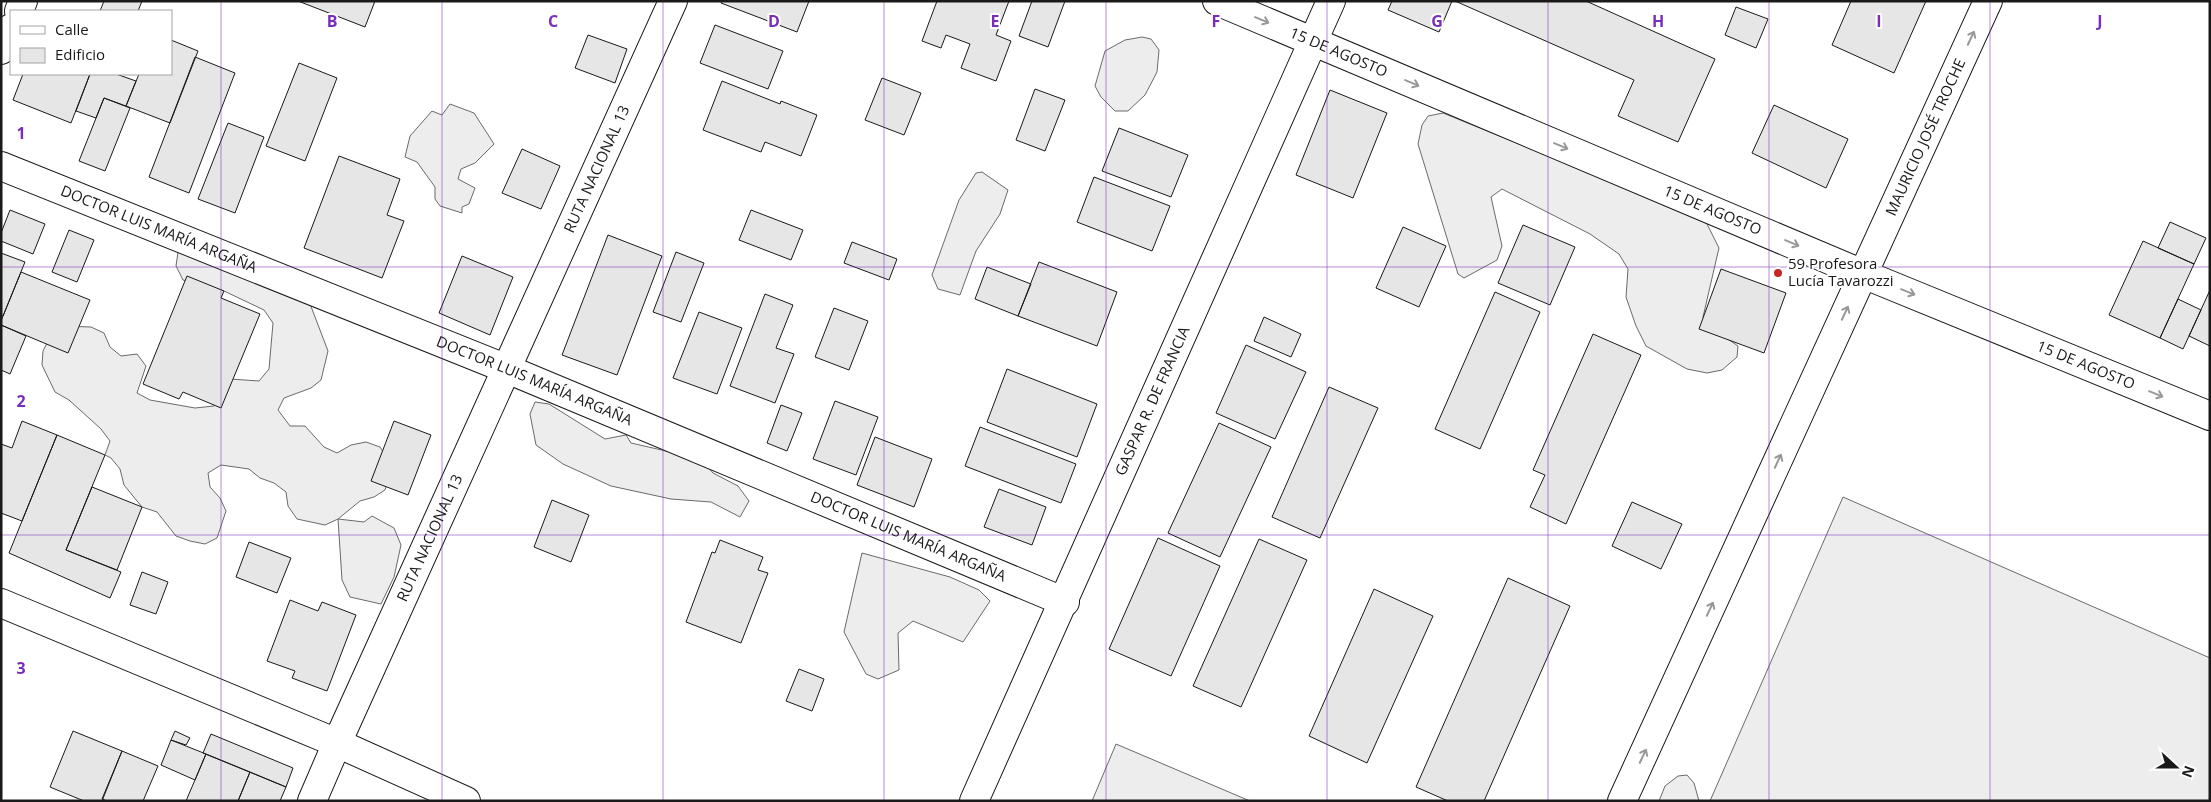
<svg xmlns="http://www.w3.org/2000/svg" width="2211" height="802" font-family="'Open Sans',sans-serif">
<rect width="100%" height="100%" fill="#fff"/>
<path fill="#ededed" stroke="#6a6a6a" d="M 1142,37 L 1151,39 L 1159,50 L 1157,72 L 1145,95 L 1128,111 L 1115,111 L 1101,97 L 1095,86 L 1105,51 L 1125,40 Z
M 450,104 L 474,113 L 494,144 L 475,163 L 461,169 L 458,179 L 475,188 L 469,204 L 462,207 L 462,213 L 440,206 L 435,199 L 435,187 L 417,162 L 405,157 L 410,136 L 432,111 L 442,115 Z
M 1443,113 L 1705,220 L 1719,248 L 1703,317 L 1706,324 L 1738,346 L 1737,357 L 1722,370 L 1707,373 L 1687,369 L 1646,346 L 1636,326 L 1626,297 L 1628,269 L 1619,254 L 1590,234 L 1502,189 L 1491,197 L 1502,246 L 1497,260 L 1464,278 L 1458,274 L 1418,144 L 1422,125 L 1428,116 Z
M 982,172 L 1008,190 L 1000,214 L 976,251 L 960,295 L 938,289 L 932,275 L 959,200 L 976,173 Z
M 236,246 L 264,256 L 272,268 L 307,296 L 328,351 L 321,380 L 311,388 L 284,398 L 278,410 L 290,426 L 305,426 L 324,447 L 337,453 L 351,445 L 366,442 L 380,447 L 388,459 L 390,475 L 385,490 L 374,497 L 360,501 L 338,519 L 364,522 L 372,516 L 394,528 L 401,545 L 394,577 L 381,604 L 350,597 L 342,580 L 338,519 L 325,525 L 297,519 L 288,506 L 286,492 L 274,483 L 260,478 L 249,469 L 221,465 L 208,473 L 210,487 L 220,498 L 226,511 L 217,538 L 205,544 L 190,541 L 176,536 L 157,512 L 142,507 L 124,485 L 120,469 L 111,458 L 105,455 L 110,441 L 101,429 L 69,400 L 55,392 L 42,365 L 43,351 L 50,337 L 61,326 L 91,327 L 104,333 L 110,347 L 121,356 L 137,354 L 146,366 L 137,393 L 150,400 L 195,408 L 214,406 L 220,391 L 230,379 L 259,381 L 269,369 L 273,323 L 264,310 L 224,291 L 183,280 L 176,266 L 178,252 Z
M 535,402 L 549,404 L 605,439 L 626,435 L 631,443 L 701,459 L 713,473 L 738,486 L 749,501 L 740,517 L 711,502 L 671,499 L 611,486 L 563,464 L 536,445 L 530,414 Z
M 1843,497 L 2210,658 L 2210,801 L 1710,801 Z
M 862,553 L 950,577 L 979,590 L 990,601 L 963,642 L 913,621 L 898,633 L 899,670 L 878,679 L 866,674 L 844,632 Z
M 1116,744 L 1250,801 L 1092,801 Z
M 1687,775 L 1694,783 L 1699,801 L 1659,801 L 1665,786 L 1678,776 Z"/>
<path fill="#e6e6e6" stroke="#1a1a1a" d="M 104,1 L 142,1 L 138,11 L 100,11 Z
M 298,1 L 375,1 L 365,27 Z
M 722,1 L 809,1 L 797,32 L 721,3 Z
M 937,1 L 1009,1 L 996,35 L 1011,41 L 996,81 L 961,68 L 970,44 L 946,35 L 941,48 L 922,41 Z
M 1032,1 L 1065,1 L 1048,47 L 1019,36 Z
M 1392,1 L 1452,1 L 1439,32 L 1388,10 Z
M 1455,1 L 1586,1 L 1715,59 L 1678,142 L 1618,116 L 1634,80 Z
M 1851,1 L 1926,1 L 1894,73 L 1832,45 Z
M 1736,7 L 1768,19 L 1756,48 L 1725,35 Z
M 715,25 L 783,51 L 768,89 L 700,63 Z
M 588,35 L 627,49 L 615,83 L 575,68 Z
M 171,40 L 198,51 L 170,123 L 126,106 L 139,74 L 171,74 Z
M 195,57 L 235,73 L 189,193 L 149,177 Z
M 299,63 L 337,78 L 305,161 L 266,146 Z
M 23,74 L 90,74 L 71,123 L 13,100 Z
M 90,74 L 116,74 L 136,81 L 126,106 L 104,98 L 96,118 L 76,111 Z
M 882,78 L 921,93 L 904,135 L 865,120 Z
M 722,81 L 780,104 L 781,101 L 817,115 L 801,156 L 765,142 L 761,152 L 703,130 Z
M 1035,89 L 1065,100 L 1045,151 L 1016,140 Z
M 1330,90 L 1387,113 L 1353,198 L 1296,175 Z
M 104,98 L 130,108 L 105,171 L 79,161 Z
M 1774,105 L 1848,139 L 1826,188 L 1752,153 Z
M 228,123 L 264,137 L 235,213 L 198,199 Z
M 1119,128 L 1188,155 L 1171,197 L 1102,171 Z
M 522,149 L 560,166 L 541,209 L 502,193 Z
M 339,156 L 400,179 L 387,215 L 404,221 L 382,278 L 304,248 Z
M 1094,177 L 1170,206 L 1152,251 L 1077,222 Z
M 10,210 L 45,224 L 33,254 L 1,241 L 1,233 Z
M 751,210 L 803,230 L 791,260 L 739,240 Z
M 2170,222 L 2206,238 L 2194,264 L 2158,248 Z
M 1523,225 L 1575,247 L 1550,305 L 1498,283 Z
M 1403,227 L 1446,246 L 1419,307 L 1376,288 Z
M 69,230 L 94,240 L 77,282 L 52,272 Z
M 608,235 L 662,256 L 617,375 L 562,355 Z
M 2143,241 L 2194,264 L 2160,338 L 2109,315 Z
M 852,242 L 897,259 L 889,280 L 844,263 Z
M 676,252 L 704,263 L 681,322 L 653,312 Z
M 1,253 L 25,262 L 3,316 L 1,315 Z
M 462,256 L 513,277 L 490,335 L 439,313 Z
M 1039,262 L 1117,292 L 1097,346 L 1018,316 Z
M 987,267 L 1031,284 L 1018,316 L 975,299 Z
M 1721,269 L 1786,293 L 1764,353 L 1699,329 Z
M 21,272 L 90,300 L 68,353 L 1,325 L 1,321 Z
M 187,276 L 224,291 L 221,298 L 260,314 L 221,408 L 183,392 L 179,399 L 143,384 Z
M 2210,290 L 2210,346 L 2189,336 Z
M 1495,292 L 1540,312 L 1480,449 L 1435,429 Z
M 765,294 L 793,305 L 776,348 L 794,354 L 775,403 L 730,386 Z
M 2178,299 L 2201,310 L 2183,349 L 2160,338 Z
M 834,308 L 868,321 L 849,370 L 815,357 Z
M 699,312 L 742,328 L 717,394 L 673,378 Z
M 1264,317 L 1301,334 L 1291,357 L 1254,341 Z
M 1,325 L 26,336 L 10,374 L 1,370 Z
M 1593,334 L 1641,355 L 1566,524 L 1530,507 L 1545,475 L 1533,470 Z
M 1246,345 L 1306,372 L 1275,439 L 1216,413 Z
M 1007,369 L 1097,404 L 1077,457 L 987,422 Z
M 1329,387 L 1378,408 L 1320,538 L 1272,517 Z
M 835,401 L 878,417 L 856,475 L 813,459 Z
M 781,405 L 802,413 L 787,451 L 767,443 Z
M 22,421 L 57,435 L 22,521 L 1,513 L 1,444 L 12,448 Z
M 394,421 L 431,435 L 408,495 L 371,481 Z
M 1219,423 L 1271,447 L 1220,557 L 1168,533 Z
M 980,427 L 1076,464 L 1061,503 L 965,466 Z
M 57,435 L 105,455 L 66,550 L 121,572 L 110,598 L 9,553 Z
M 875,437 L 932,459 L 914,507 L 857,485 Z
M 92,487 L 142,507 L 117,570 L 66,550 Z
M 999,489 L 1046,507 L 1032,545 L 984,527 Z
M 552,500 L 589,515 L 571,562 L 534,547 Z
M 1632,502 L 1682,524 L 1661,569 L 1612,546 Z
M 1158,538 L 1220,566 L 1171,676 L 1109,649 Z
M 1259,539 L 1307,560 L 1241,707 L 1193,686 Z
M 720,540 L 763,557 L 758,570 L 768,573 L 741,643 L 686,622 L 712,552 L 715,553 Z
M 249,542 L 291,558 L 277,593 L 236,577 Z
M 142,572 L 168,582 L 156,614 L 130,605 Z
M 1508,578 L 1570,606 L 1484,801 L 1448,801 L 1416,787 Z
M 1374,589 L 1433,616 L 1367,763 L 1309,736 Z
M 290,600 L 318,611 L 322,602 L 356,615 L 327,691 L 292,678 L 295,671 L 267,661 Z
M 799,669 L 824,679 L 812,711 L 786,701 Z
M 73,731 L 122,751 L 102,801 L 84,801 L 50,787 Z
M 175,731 L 190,738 L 186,745 L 171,740 Z
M 211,734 L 293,768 L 286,787 L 203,753 Z
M 171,740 L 206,754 L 195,780 L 161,765 Z
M 122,751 L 158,766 L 143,801 L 107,801 L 102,799 Z
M 206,754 L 250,772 L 238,801 L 186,801 Z
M 250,772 L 286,787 L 280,801 L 238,801 Z"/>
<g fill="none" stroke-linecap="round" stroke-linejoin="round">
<g stroke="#1a1a1a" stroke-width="30">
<g id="minor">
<path id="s1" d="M 1217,1 L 1863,274 L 2210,416"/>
<path d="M 19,11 L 23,1"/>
<path d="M 1,50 L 11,28"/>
<path id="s2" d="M 1,166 L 507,369 L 1065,602"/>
<path d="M 312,801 L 337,743 L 466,801"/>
<path id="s3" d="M 974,801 L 1331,1"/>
<path id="s4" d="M 1622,801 L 1988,1"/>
</g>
</g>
<g stroke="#1a1a1a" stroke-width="30">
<g id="trunk">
<path id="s5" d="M 1,603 L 337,743 L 673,1"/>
</g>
</g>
<use href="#minor" stroke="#fff" stroke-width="28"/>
<use href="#trunk" stroke="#fff" stroke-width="28"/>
</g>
<defs><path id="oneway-shaft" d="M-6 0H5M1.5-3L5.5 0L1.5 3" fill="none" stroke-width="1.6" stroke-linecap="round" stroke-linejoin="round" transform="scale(1.25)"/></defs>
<g stroke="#989898">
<use href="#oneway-shaft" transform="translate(1262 20) rotate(23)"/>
<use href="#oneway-shaft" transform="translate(1971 38) rotate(-65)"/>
<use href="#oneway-shaft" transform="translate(1412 83) rotate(23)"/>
<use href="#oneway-shaft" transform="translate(1561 146) rotate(23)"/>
<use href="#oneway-shaft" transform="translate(1792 243) rotate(23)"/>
<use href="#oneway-shaft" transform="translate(1908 292) rotate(22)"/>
<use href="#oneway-shaft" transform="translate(1845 313) rotate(-65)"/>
<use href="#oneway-shaft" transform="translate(2156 394) rotate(22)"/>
<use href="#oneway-shaft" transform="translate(1778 461) rotate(-65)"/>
<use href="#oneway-shaft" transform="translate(1710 609) rotate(-65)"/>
<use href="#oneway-shaft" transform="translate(1643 756) rotate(-65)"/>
</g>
<path fill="none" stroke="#7b2cbf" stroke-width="1" stroke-opacity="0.55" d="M 221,1 L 221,801M 442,1 L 442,801M 663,1 L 663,801M 884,1 L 884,801M 1106,1 L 1106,801M 1327,1 L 1327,801M 1548,1 L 1548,801M 1769,1 L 1769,801M 1990,1 L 1990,801M 1,267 L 2210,267M 1,535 L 2210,535"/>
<circle fill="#c62828" stroke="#fff" stroke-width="2" cx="1778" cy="273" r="5"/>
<g text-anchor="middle" stroke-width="4" stroke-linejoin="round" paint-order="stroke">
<g font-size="15" fill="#1a1a1a" stroke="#fff">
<text dy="5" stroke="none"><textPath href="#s1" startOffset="132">15 DE AGOSTO</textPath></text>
<text dy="5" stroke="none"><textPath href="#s4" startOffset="730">MAURICIO JOSÉ TROCHE</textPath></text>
<text dy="5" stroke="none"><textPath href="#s5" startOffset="994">RUTA NACIONAL 13</textPath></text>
<text dy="5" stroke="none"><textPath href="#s1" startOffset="538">15 DE AGOSTO</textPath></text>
<text dy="5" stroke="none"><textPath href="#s2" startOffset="170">DOCTOR LUIS MARÍA ARGAÑA</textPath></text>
<text dy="5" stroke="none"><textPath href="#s1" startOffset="942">15 DE AGOSTO</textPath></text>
<text dy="5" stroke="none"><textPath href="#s2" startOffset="575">DOCTOR LUIS MARÍA ARGAÑA</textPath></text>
<text dy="5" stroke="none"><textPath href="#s3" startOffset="438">GASPAR R. DE FRANCIA</textPath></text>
<text dy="5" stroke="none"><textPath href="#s2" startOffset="980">DOCTOR LUIS MARÍA ARGAÑA</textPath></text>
<text dy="5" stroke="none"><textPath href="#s5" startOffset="589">RUTA NACIONAL 13</textPath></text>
</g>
<g font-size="15" fill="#1a1a1a" stroke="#fff" text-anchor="start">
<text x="1788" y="269">59 Profesora<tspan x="1788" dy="17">Lucía Tavarozzi</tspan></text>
</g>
</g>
<g font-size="16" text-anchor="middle" font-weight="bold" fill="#7b2cbf" stroke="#fff" stroke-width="4" stroke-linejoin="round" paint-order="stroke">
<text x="332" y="27">B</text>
<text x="553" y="27">C</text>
<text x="774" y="27">D</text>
<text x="995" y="27">E</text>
<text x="1216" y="27">F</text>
<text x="1437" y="27">G</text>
<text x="1658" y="27">H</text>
<text x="1879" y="27">I</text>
<text x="2100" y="27">J</text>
<text x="21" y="139">1</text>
<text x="21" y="407">2</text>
<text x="21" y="674">3</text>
</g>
<rect width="2211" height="802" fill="none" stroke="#1a1a1a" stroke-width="5"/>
<rect x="10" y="10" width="162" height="65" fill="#ffffff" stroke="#a3a3a3"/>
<rect x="20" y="26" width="25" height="8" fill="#ffffff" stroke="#a3a3a3"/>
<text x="55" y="35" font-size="15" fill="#1a1a1a">Calle</text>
<rect x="20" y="48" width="25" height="15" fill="#e6e6e6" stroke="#a3a3a3"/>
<text x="55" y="60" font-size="15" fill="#1a1a1a">Edificio</text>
<g transform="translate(2176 767) rotate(111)" stroke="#ffffff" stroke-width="4" paint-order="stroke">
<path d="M0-4L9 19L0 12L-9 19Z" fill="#1a1a1a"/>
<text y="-8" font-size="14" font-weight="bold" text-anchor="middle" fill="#1a1a1a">N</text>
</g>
</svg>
